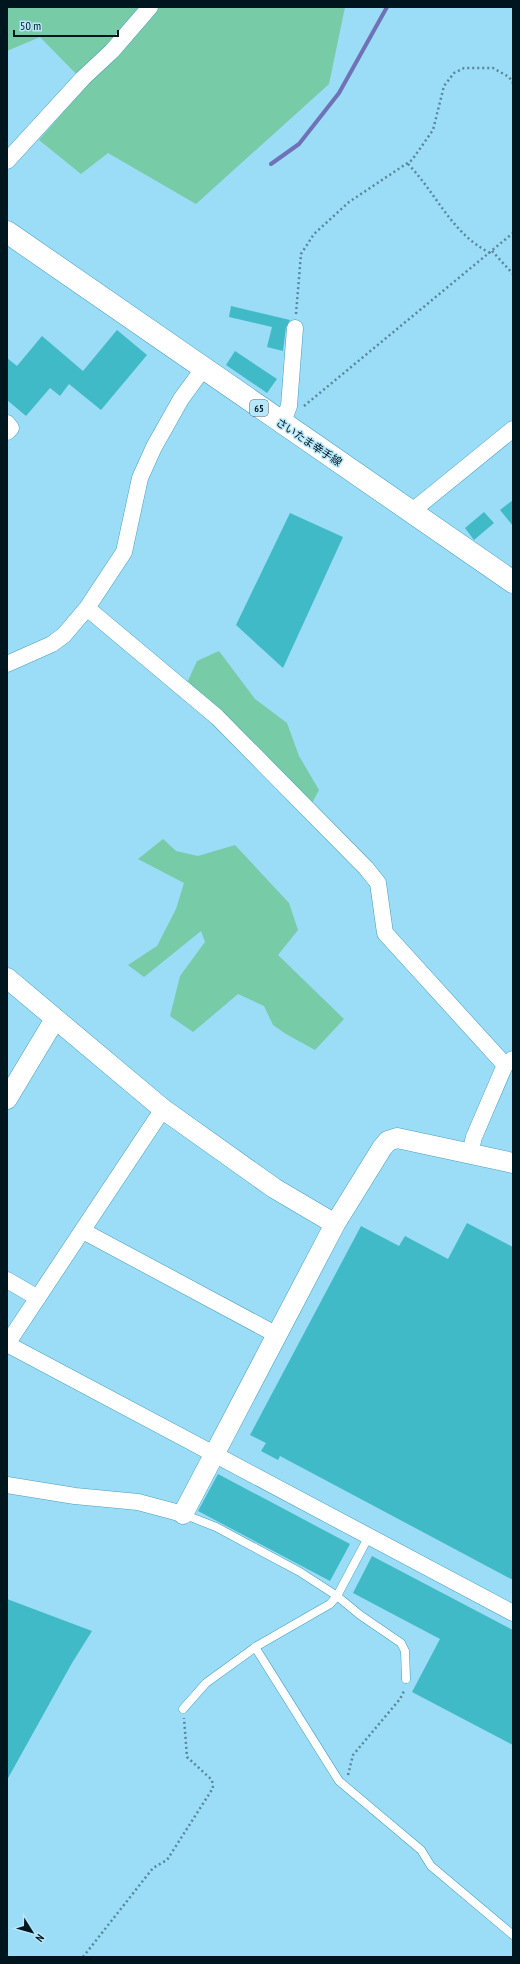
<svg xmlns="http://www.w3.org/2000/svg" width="520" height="1964" font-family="'PT Sans Narrow','Noto Sans JP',sans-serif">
<rect width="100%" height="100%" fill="#9bdcf6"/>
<path fill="#77cba7" d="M 7,7 L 345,7 L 329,84 L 196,204 L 108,153 L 81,174 L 39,140 L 87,85 L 40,37 L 7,51 Z
M 219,651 L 255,699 L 287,723 L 299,756 L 319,790 L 312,803 L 186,685 L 197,661 Z
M 163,839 L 176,851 L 198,856 L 235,845 L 289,903 L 298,930 L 278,955 L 344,1019 L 315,1050 L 286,1034 L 273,1025 L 264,1006 L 238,994 L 193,1032 L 170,1016 L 180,976 L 205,942 L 201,931 L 144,977 L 128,965 L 157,946 L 176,909 L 184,883 L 138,859 Z"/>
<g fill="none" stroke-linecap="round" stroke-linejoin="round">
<path stroke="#6f72b6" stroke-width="4" d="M 271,164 L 299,144 L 339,93 L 387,7"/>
</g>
<path fill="#40bac7" d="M 231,306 L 290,320 L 286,327 L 283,351 L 267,347 L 272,327 L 229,317 Z
M 117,330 L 147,355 L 101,410 L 69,384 L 60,396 L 50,388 L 26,416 L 7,400 L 7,358 L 17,366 L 42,336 L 83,371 Z
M 235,351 L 277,379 L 267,393 L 226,365 Z
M 513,500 L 513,526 L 500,510 Z
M 484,512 L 494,523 L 474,540 L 465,528 Z
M 290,513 L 343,537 L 283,668 L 236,625 Z
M 467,1223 L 513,1247 L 513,1580 L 280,1456 L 278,1460 L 261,1451 L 266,1443 L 250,1435 L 361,1226 L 399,1246 L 405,1236 L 448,1259 Z
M 218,1474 L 350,1544 L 330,1581 L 198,1511 Z
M 372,1556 L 513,1630 L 513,1745 L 412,1692 L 440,1639 L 353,1593 Z
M 7,1599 L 92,1631 L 72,1663 L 7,1780 Z"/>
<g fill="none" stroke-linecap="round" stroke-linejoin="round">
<g stroke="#4a9fbe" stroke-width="9">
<path id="service" d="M 183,1514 L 216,1527 L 300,1572 L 337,1596 L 360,1615 L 401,1643 L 405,1651 L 406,1679
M 255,1647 L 339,1781 L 421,1850 L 431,1866 L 513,1935
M 183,1709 L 206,1683 L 257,1646 L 330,1604 L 337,1596 L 369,1536"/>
</g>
<g stroke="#4a9fbe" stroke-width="17">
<path id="minor" d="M 7,161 L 83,78 L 112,51 L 150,7
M 7,423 L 11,428 L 7,432
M 282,424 L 289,406 L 295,328
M 411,512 L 513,429
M 87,608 L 217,717 L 366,868 L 378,883 L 385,933 L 505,1065
M 7,664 L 52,644 L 64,635 L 87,608 L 124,552 L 140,478 L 154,447 L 181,399 L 203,369
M 470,1153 L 474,1137 L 505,1065 L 513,1059
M 83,1231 L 277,1335
M 7,1280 L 38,1298
M 7,1344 L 513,1613
M 7,1344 L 163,1109
M 7,1485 L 75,1496 L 138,1502 L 183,1514"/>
</g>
<g stroke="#4a9fbe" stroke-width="21">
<path id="tertiary" d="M 7,978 L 163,1109 L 274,1188 L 335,1224
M 7,1099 L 55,1019
M 183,1514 L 335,1224 L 382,1148 L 388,1141 L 397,1138 L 513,1163"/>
</g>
<g stroke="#4a9fbe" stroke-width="23">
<path id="primary" d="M 7,232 L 513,582"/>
</g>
<path stroke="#59879a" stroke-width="2.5" stroke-dasharray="2 3" stroke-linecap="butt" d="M 408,164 C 437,194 451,233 490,253
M 492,251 L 513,274
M 296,314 L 301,254 L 314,234 L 349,202 L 412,160 L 433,130 L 444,86 L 454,73 L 464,68 L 493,68 L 509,77 L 513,83
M 304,406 L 513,233
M 348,1775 L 353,1755 L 400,1699 L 405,1689
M 83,1957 L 153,1868 L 167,1860 L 213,1788 L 212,1780 L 187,1757 L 184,1718"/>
<use href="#service" stroke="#fff" stroke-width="8"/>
<use href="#minor" stroke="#fff" stroke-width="16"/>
<use href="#tertiary" stroke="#fff" stroke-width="20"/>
<use href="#primary" stroke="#fff" stroke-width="22"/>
</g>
<g text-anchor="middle" stroke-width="3" stroke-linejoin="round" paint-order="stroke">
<rect fill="#b7e7fb" stroke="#375561" stroke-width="1" x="250" y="400" width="18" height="16" rx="3"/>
<g font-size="10" font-weight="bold" fill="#00161f">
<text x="259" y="412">65</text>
</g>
<g font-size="11" fill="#00161f" stroke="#b7e7fb">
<text transform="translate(309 442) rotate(34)" y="4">さいたま幸手線</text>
</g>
</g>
<rect width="520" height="1964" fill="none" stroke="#00161f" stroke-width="16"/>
<g transform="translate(32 1932) rotate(127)" stroke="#b7e7fb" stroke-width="3" paint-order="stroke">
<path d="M0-3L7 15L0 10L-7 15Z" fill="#00161f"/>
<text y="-6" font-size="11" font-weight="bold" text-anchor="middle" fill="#00161f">N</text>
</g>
<path d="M14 30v6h104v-6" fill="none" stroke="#00161f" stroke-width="2"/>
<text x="20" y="30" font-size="12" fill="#00161f" stroke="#b7e7fb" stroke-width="3" paint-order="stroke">50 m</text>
</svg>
